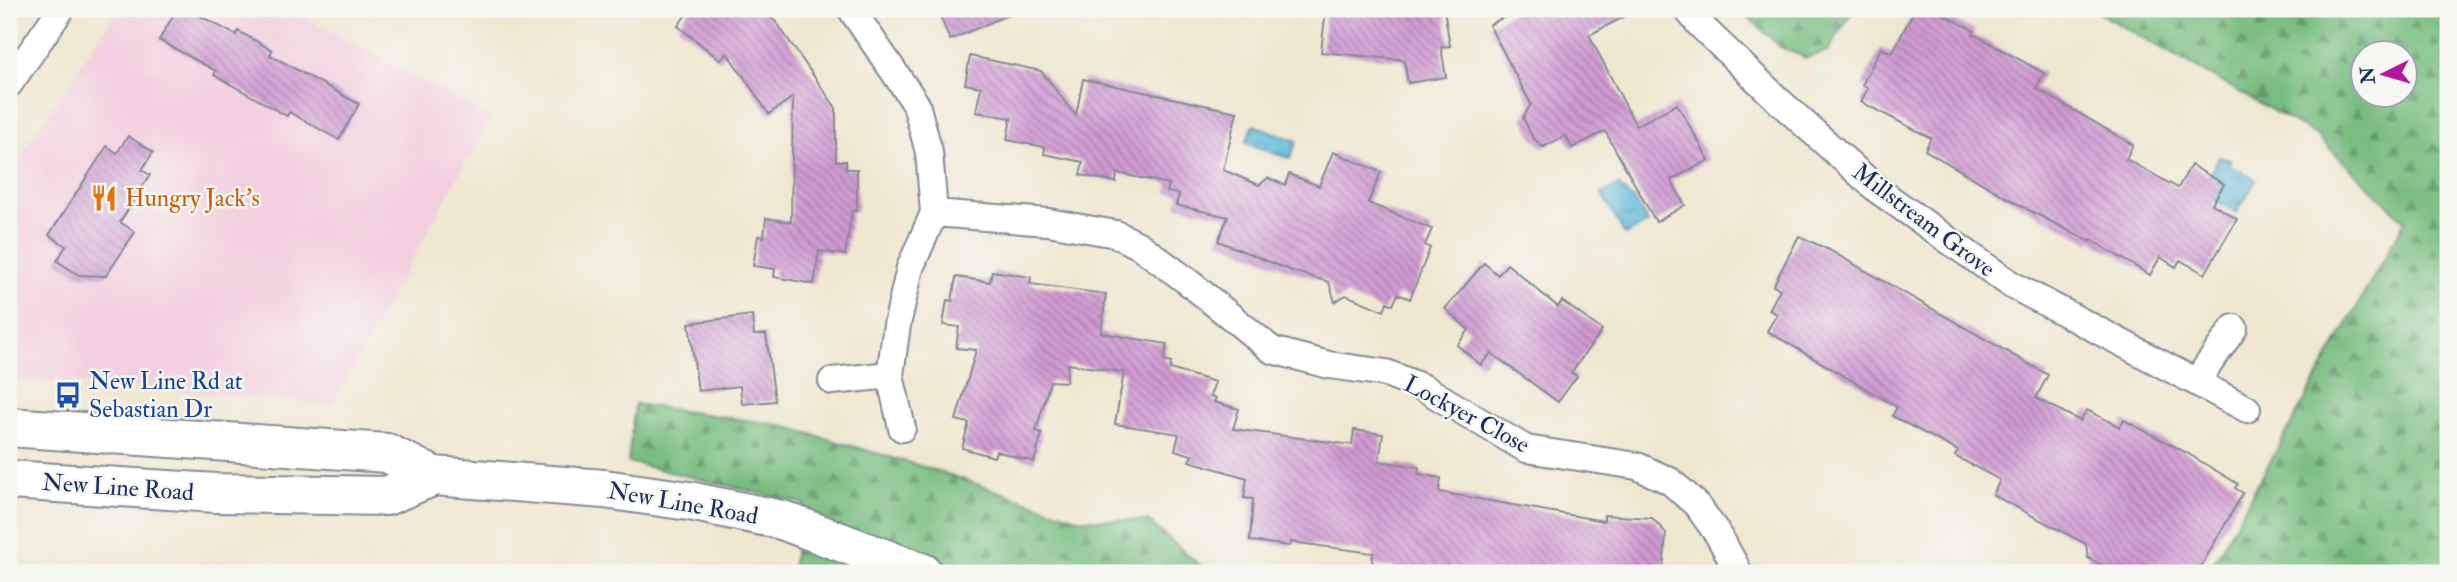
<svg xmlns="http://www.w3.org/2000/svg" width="2457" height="582" font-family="'IM FELL Double Pica',serif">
<defs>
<pattern id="forest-firs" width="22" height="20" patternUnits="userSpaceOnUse" patternTransform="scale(1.75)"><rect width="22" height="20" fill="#79bd80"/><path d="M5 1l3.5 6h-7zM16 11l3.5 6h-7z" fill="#629a6c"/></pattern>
<pattern id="water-ripples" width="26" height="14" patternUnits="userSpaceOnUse" patternTransform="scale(1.75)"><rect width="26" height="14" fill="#5bb7d9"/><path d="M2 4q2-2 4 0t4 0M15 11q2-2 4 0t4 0" fill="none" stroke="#4a95b3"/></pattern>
<pattern id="building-back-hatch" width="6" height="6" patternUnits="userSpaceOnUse" patternTransform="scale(1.75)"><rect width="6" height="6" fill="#d09ad1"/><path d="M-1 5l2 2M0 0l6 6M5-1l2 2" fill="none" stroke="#a87ead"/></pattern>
</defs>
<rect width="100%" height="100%" fill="#f6f6f2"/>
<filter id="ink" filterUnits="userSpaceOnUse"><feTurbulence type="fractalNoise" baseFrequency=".0143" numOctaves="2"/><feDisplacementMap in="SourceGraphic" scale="14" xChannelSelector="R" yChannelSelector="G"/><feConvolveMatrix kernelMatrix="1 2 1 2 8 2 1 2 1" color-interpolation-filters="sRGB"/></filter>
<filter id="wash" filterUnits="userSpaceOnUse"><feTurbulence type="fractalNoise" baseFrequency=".00686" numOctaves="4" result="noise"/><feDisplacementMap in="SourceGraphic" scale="28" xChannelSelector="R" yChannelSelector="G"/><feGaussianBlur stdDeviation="1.57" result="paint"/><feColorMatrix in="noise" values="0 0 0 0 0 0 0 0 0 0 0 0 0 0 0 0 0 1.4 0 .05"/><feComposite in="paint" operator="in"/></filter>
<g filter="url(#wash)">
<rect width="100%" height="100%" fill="#efe7cf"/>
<path fill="#f3cfdf" d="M 118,9 L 290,9 L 490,118 L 332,404 L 9,377 L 9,173 Z"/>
<path fill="url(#forest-firs)" stroke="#4a766f" stroke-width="2" fill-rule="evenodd" d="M 1740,9 L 1854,9 L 1828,51 L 1806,58 L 1780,47 Z
M 2092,9 L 2448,9 L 2448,573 L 2208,573 L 2405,221 L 2316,135 ZM 2362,52 L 2404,52 L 2404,94 L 2362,94 Z
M 635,404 L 780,425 L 941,472 L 1080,519 L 1148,521 L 1209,573 L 791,573 L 804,504 L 628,462 Z"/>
<path fill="url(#water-ripples)" stroke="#3b739c" stroke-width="2" d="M 1253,125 L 1297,141 L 1290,159 L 1246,143 Z
M 2219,157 L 2232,160 L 2229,165 L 2256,180 L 2237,213 L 2200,192 Z
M 1618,185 L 1638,205 L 1648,223 L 1625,235 L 1602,194 Z"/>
<g id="blocks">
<path fill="url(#building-back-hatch)" d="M 177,9 L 187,9 L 236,35 L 238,31 L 272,50 L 270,55 L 359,104 L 339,140 L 289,112 L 287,116 L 214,75 L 216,71 L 159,40 Z
M 690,9 L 759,9 L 776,22 L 836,108 L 836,161 L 846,161 L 846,169 L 857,169 L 857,211 L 852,211 L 845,255 L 819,251 L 814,284 L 774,277 L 775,269 L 753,266 L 758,236 L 764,237 L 766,218 L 791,222 L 793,97 L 769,114 L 727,53 L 720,60 L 678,26 Z
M 937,9 L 1021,9 L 950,40 Z
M 1326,9 L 1444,9 L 1450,46 L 1441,47 L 1446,77 L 1408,83 L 1404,60 L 1321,52 Z
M 1519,9 L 1639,9 L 1589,35 L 1636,126 L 1677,104 L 1709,160 L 1671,180 L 1685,205 L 1656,222 L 1605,131 L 1572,148 L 1566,136 L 1543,147 L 1533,138 L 1523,118 L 1531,104 L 1489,25 Z
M 1915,9 L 1933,9 L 1975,31 L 1973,34 L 2044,73 L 2036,88 L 2133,145 L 2126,159 L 2178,188 L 2191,165 L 2224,184 L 2212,204 L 2237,219 L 2205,274 L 2180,260 L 2176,267 L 2160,257 L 2150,275 L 2091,240 L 2090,242 L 2025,208 L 1925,150 L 1931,138 L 1861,102 L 1868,88 L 1862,85 L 1881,48 L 1892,53 Z
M 970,56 L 1041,71 L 1076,116 L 1083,79 L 1237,112 L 1223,170 L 1259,185 L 1268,178 L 1285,185 L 1289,174 L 1319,186 L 1333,152 L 1381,172 L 1368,203 L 1432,229 L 1425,245 L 1430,248 L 1410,299 L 1398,294 L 1393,305 L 1387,302 L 1384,311 L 1346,295 L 1335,302 L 1329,282 L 1292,271 L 1218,241 L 1228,217 L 1176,205 L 1179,194 L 1167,192 L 1169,184 L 1117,173 L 1116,182 L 1080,175 L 1083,162 L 1044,154 L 1045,147 L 1007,140 L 1011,118 L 976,112 L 981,87 L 965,84 Z
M 128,136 L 153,152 L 142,170 L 150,175 L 120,222 L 135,232 L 106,276 L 79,275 L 57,261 L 66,246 L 49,235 L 107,146 L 117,153 Z
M 1799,236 L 1829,250 L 2048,375 L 2036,398 L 2080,421 L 2087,410 L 2120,427 L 2124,420 L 2187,453 L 2238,484 L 2235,488 L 2243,493 L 2197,573 L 2117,573 L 2088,558 L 2086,544 L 1993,495 L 2000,480 L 1955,456 L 1958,451 L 1892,416 L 1897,407 L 1767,331 L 1777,314 L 1769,310 L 1780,289 L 1773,286 Z
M 1484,263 L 1498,275 L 1507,264 L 1558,307 L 1562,301 L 1602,330 L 1571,373 L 1577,376 L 1558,402 L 1491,353 L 1481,365 L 1457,345 L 1469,330 L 1445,309 Z
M 992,271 L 1031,277 L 1030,284 L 1106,294 L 1101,333 L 1167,344 L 1164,361 L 1171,363 L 1170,369 L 1215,382 L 1210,396 L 1216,398 L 1214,402 L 1239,409 L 1233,429 L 1352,445 L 1354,430 L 1383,434 L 1379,461 L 1419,467 L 1418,474 L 1441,478 L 1439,492 L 1604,521 L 1604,515 L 1652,518 L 1666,533 L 1663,573 L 1433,573 L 1372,565 L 1373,553 L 1291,542 L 1290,546 L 1250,541 L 1253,499 L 1244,498 L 1247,478 L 1189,461 L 1192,455 L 1175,450 L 1179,434 L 1115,424 L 1124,372 L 1068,364 L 1066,382 L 1050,381 L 1036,431 L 1042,433 L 1034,462 L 996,451 L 994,457 L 962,448 L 969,423 L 956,420 L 976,350 L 956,348 L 959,327 L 943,325 L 947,300 L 952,301 L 956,277 L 990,282 Z
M 752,315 L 754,335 L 766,334 L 775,401 L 742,404 L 740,386 L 698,391 L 689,323 Z"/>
</g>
</g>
<g filter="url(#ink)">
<use href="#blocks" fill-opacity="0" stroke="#858b96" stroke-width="2"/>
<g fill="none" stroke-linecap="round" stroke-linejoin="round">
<g stroke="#858b96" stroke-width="30">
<path id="street" d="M 851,9 L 916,104 L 929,152 L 934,213 L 910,268 L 897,325 L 890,375 L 902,428
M 1687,9 L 1700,25 L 1779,101 L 1879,191 L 2012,285 L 2247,409
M 9,84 L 61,9
M 934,213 L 1048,222 L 1116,234 L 1140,246 L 1187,281 L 1272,350 L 1329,365 L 1386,373 L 1424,388 L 1526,449 L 1637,466 L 1670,481 L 1697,505 L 1719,536 L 1739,573
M 832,381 L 890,375
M 2196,382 L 2234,328"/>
</g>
<g stroke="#858b96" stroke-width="42">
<path id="primary" d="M 9,427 L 387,453 L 434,476 L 604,489 L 689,501 L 782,520 L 923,573
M 9,480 L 216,493 L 386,496 L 434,476"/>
</g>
<use href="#street" stroke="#fff" stroke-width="26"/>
<use href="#primary" stroke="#fff" stroke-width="38"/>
</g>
</g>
<defs>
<g id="restaurant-bare" transform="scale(2.1)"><path d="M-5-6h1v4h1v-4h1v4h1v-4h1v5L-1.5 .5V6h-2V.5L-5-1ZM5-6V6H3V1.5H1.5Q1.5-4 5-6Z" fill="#e8710a" stroke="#f6f6f2" stroke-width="2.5" paint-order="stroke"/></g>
<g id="bus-bare" transform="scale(2.1)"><path d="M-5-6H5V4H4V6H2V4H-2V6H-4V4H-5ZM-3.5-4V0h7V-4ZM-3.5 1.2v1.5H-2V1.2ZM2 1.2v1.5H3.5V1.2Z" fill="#1a4fb4" stroke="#f6f6f2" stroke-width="2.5" paint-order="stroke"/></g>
</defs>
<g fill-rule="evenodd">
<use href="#restaurant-bare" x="104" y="198"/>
<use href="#bus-bare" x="68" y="395"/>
</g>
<g text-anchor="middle" stroke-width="5" stroke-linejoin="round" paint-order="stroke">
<g font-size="24" fill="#c56008" stroke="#f6f6f2" text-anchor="start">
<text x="125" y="206">Hungry Jack's</text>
</g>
<g font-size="24" fill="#1b2f5e" stroke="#f6f6f2">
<text transform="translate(1924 220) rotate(37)" y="8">Millstream Grove</text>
<text transform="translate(1467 414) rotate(28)" y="8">Lockyer Close</text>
<text transform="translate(118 487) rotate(4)" y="8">New Line Road</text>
<text transform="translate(683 503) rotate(10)" y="8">New Line Road</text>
</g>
<g font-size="24" fill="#164399" stroke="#f6f6f2" text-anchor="start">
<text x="89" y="389">New Line Rd at<tspan x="89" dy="28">Sebastian Dr</tspan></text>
</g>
</g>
<rect width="2457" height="582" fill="none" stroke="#f6f6f2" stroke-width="35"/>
<g transform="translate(2384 74) rotate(265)"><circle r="33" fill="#f6f6f2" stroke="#9ea6b7" stroke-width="2"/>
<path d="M0-5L12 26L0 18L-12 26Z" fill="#b5179e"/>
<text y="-10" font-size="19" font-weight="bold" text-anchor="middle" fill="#1b2f5e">N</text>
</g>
</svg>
